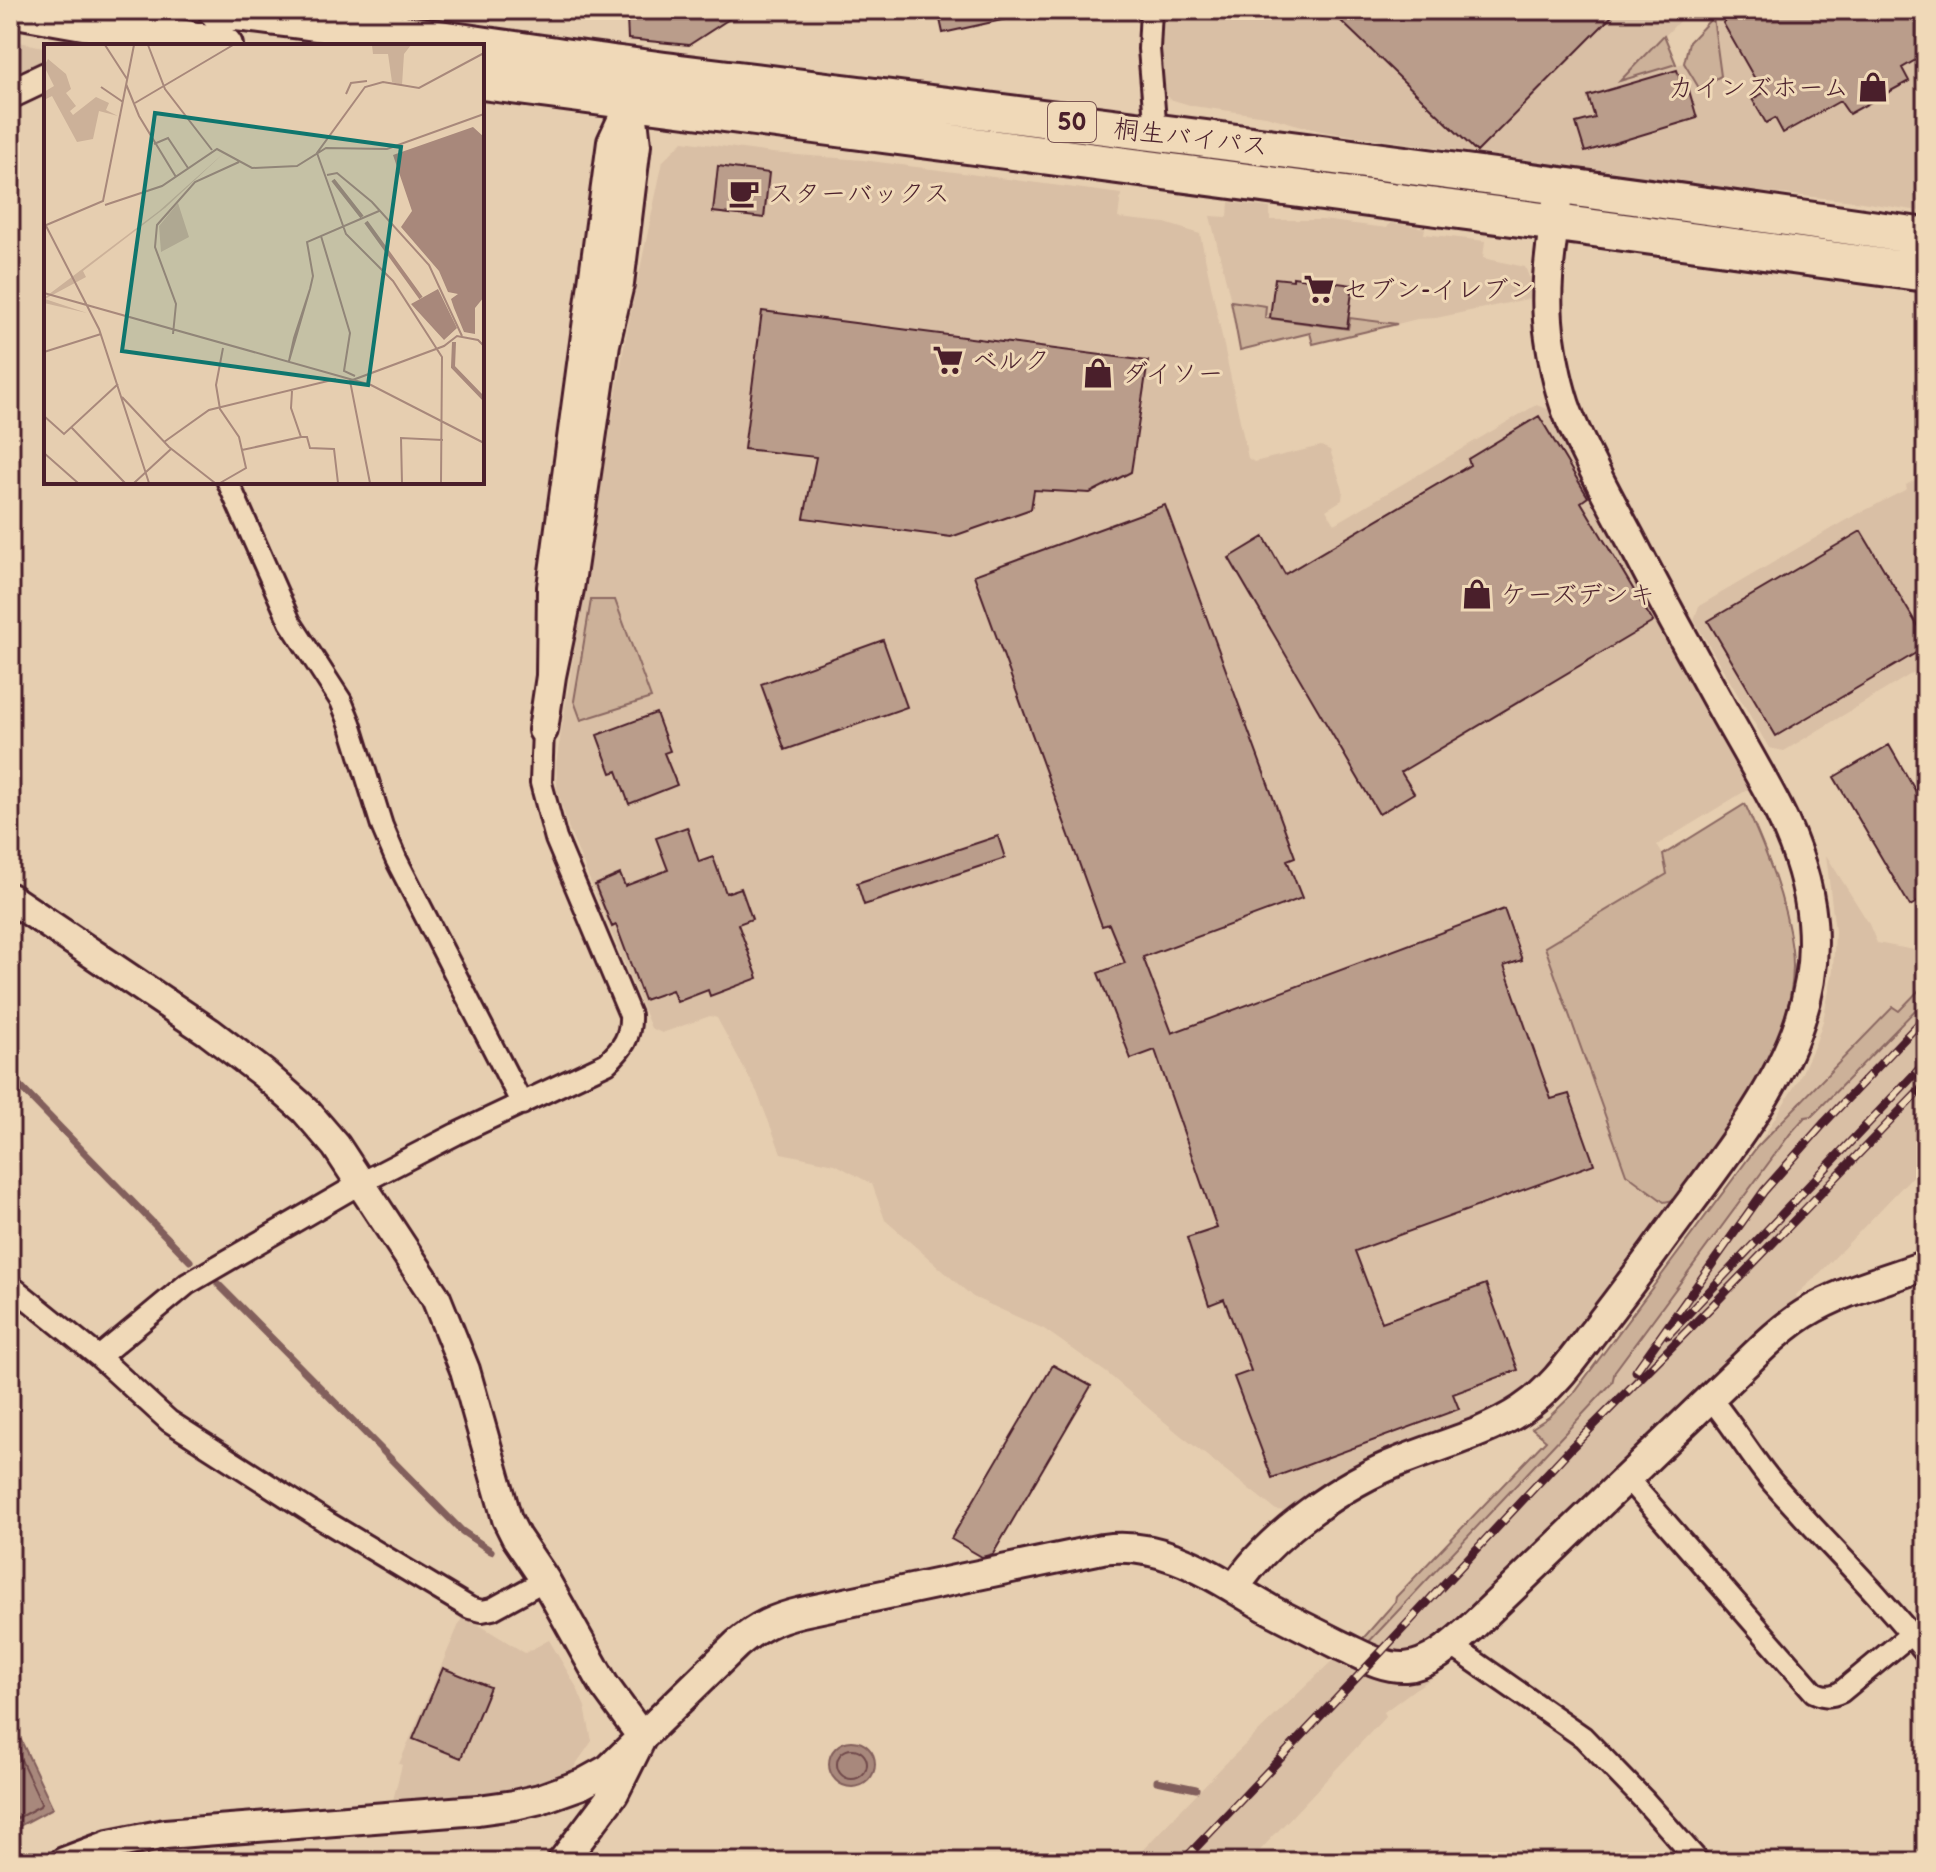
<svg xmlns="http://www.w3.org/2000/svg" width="1936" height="1872" font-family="'Balsamiq Sans','Klee One',sans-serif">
<rect width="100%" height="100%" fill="#e6ceb0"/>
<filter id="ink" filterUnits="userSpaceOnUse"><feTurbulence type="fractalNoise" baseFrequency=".0125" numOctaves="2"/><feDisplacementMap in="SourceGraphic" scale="16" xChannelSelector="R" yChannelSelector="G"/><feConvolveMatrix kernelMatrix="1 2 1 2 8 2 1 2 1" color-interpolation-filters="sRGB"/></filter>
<g filter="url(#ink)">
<path fill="#d9bfa5" d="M 1239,10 L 1690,10 L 1622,80 L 1684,63 L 1700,88 L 1721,75 L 1713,17 L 1720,10 L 1926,10 L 1926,212 L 1855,201 L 1761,192 L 1320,131 L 1266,116 L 1193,106 L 1170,99 L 1165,94 L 1159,79 L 1158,22 L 1217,18 L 1239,12 Z
M 10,40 L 43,47 L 46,62 L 10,79 Z
M 683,141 L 772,153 L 863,160 L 1121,194 L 1118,218 L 1165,223 L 1200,234 L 1248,458 L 1254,462 L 1321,446 L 1330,450 L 1343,490 L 1342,500 L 1326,510 L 1335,524 L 1536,405 L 1554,411 L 1755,785 L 1657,845 L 1663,855 L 1745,804 L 1768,855 L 1778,887 L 1793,951 L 1793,971 L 1792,990 L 1747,1097 L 1557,1361 L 1519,1395 L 1486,1415 L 1354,1465 L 1326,1480 L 1309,1492 L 1287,1511 L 1276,1510 L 1179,1434 L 1107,1373 L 1044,1329 L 973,1297 L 885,1220 L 872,1184 L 835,1164 L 781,1153 L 757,1092 L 717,1018 L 710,1016 L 662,1033 L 651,1028 L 569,830 L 557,790 L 556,763 L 625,340 L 663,161 Z
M 1229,202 L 1270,208 L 1270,220 L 1322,220 L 1387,228 L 1390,223 L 1425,228 L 1424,234 L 1485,241 L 1483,258 L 1525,267 L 1529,277 L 1535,277 L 1532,298 L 1436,318 L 1417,319 L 1397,324 L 1350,318 L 1348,330 L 1265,318 L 1266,306 L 1231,301 L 1210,216 L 1228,217 Z
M 1926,474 L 1926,665 L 1784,751 L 1769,748 L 1694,620 L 1699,606 L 1846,520 L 1907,489 L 1906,485 Z
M 1826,855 L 1868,922 L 1877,943 L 1914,950 L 1926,962 L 1926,1162 L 1817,1276 L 1796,1295 L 1799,1302 L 1533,1554 L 1497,1580 L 1464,1617 L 1428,1647 L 1404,1656 L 1359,1643 L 1395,1602 L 1396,1597 L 1546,1440 L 1532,1428 L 1549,1417 L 1573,1394 L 1757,1147 L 1799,1079 L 1816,1042 L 1823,1021 L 1833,970 L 1835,931 Z
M 463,1615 L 525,1653 L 549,1640 L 577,1688 L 585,1707 L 592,1741 L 572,1770 L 533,1787 L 509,1792 L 392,1804 L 402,1765 L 399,1764 Z
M 1337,1656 L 1443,1666 L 1453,1665 L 1415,1689 L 1384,1712 L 1386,1716 L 1249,1862 L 1131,1862 L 1223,1766 Z"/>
<path fill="#ccb199" stroke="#8b6862" stroke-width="2" d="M 1713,17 L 1721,76 L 1699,88 L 1684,63 L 1689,42 Z
M 1664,35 L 1676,64 L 1620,81 Z
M 1231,301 L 1266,306 L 1265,318 L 1348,329 L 1350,318 L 1397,324 L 1313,344 L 1310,333 L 1240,350 Z
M 591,600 L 615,600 L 651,698 L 581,720 L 574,701 Z
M 1745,804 C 1766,851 1786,899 1792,950 C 1803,1040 1722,1131 1674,1200 L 1664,1202 L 1626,1174 L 1545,947 L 1667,874 L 1663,855 Z
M 1926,983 L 1926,999 L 1812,1116 L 1805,1117 L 1790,1134 L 1615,1371 L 1612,1383 L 1365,1646 L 1359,1643 L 1395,1602 L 1396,1597 L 1546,1440 L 1532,1428 L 1549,1417 L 1573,1394 L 1757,1147 L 1893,1007 L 1899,1011 Z"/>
<path fill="#a8887b" stroke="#825e5b" stroke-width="2" d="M 10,1717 L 53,1808 L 10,1831 Z
M829 1764a23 23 0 1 1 46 0a23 23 0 1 1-46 0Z"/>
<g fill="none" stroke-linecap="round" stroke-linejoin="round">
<path stroke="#70494b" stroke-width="2" d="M 10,1736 L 41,1803 L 40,1806 L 10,1822
M837 1764a15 15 0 1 1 30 0a15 15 0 1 1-30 0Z"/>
<path stroke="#825e5b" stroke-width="7" d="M 10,1076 L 190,1261
M 218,1284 L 462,1531 L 491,1551
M 1157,1781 L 1196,1789"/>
</g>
<path fill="#ba9d8b" stroke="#4a1f2b" stroke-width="2" d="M 664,10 L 743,10 L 689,45 L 628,39 L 627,18 Z
M 938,10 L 1010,10 L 1011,18 L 943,33 Z
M 1349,10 L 1618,10 L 1477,152 L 1339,19 Z
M 1735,10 L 1926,10 L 1926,54 L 1902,68 L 1909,81 L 1849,114 L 1840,101 L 1783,133 L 1775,118 L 1766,123 L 1752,99 L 1763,93 L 1723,23 Z
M 1677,70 L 1683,88 L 1688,87 L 1697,118 L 1585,152 L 1576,123 L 1595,118 L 1588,96 Z
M 718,166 L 769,173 L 764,218 L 713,212 Z
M 1293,277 L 1353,285 L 1347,328 L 1270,318 L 1275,278 L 1293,280 Z
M 762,311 L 1148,361 L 1131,472 L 1090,493 L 1034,490 L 1031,509 L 951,537 L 804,518 L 816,457 L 744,449 Z
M 1539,416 L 1588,497 L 1581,502 L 1653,622 L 1401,772 L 1414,793 L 1379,814 L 1229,558 L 1264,537 L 1285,574 L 1470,465 L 1468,459 Z
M 1165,505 L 1295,857 L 1287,860 L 1302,898 L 1143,957 L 1172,1033 L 1504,909 L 1522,960 L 1504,966 L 1551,1099 L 1569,1094 L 1594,1164 L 1355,1251 L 1382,1322 L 1486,1284 L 1518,1370 L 1453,1394 L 1459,1409 L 1272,1478 L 1234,1377 L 1251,1371 L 1224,1299 L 1209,1305 L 1187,1238 L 1217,1228 L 1155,1050 L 1131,1059 L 1098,973 L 1125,963 L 1109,924 L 1102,926 L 974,575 Z
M 1861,531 L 1926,640 L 1926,647 L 1776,736 L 1708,621 Z
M 883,640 L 907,707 L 785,750 L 761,684 Z
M 656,713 L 670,751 L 664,753 L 677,785 L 629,804 L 617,771 L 611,773 L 597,735 Z
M 1889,745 L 1926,809 L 1926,897 L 1910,906 L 1834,777 Z
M 687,827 L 699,862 L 713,857 L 726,893 L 741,888 L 752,919 L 738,924 L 758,978 L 710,996 L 708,990 L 677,1002 L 672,990 L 644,1000 L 616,925 L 612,927 L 595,885 L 620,874 L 625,886 L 668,870 L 656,838 Z
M 998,836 L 1005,858 L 864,905 L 857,883 Z
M 1053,1365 L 1091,1386 L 993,1554 L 982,1557 L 951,1539 Z
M 443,1668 L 490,1687 L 461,1758 L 413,1739 Z"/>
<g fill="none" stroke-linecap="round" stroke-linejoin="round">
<g stroke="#4a1f2b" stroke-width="26">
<path id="street" d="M 1151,10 L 1149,49 L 1156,133
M 228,482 L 290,622 L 341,701 L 350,723 L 382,826 L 396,859 L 522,1104
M 10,1285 L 99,1357 L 169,1421 L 325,1521 L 470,1608 L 482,1611 L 492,1609 L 545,1580
M 99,1357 L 187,1284 L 361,1183 L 456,1134 L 607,1063 C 623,1048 631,1037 630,1015 L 556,839 L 541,783 L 543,730
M 1710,1398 C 1733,1425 1750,1456 1773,1483 C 1823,1540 1879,1593 1926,1653
M 1627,1478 L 1814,1692 C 1825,1697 1830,1697 1841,1692 L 1911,1634
M 1451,1645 L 1583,1737 L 1643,1799 L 1699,1862"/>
</g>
<g stroke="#4a1f2b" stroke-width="34">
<path id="secondary" d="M 106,46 L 129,30 L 143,10
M 10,94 L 46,77
M 631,101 L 612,142 L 552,587 L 551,676 L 569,589 L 605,344 L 619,284 L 636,145 L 631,101 L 634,80
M 543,730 L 551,676
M 10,898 L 209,1032 L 263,1073 L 305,1110 L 336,1146 L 436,1298 L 465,1370 L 507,1519 L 516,1537 L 545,1580 L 604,1685 L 642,1737 L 614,1793 L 562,1862
M 1235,1588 C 1268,1535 1345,1482 1403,1460 C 1443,1444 1485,1434 1521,1410 C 1551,1390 1570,1363 1591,1335 C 1612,1308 1633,1280 1653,1253 C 1758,1107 1873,996 1777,807 C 1760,774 1741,742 1723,710 C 1691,652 1659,595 1629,536 C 1609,499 1588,461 1571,421 C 1560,396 1554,366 1550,338 C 1543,293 1551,247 1557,202
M 64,1862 L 109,1845 L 165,1834 L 478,1810 L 514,1805 L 540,1799 L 582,1784 L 609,1769 L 737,1644 C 757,1627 776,1618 802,1612 L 1102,1549 C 1168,1540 1217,1580 1271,1610 C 1294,1622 1318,1634 1342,1646 C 1362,1655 1382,1668 1405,1667 C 1431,1665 1454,1643 1472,1627 L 1765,1345 C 1777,1334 1790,1323 1804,1314 C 1841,1291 1885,1280 1926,1265"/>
</g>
<g stroke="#4a1f2b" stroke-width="42">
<path id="highway" d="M 22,10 L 224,46
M 217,10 C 372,26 526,54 680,73 C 1096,124 1511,177 1926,237
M 482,81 L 1520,218 L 1926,273"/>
</g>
<use href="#street" stroke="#f0d9b8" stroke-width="20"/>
<use href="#secondary" stroke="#f0d9b8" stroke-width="28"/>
<use href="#highway" stroke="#f0d9b8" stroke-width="36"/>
<g stroke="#4a1f2b" stroke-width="9">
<path id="rail" d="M 1668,1335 L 1926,1062
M 1636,1371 L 1764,1191 L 1825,1122 L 1926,1016
M 1182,1862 L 1380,1653 L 1571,1448 L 1712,1306 L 1926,1084"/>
</g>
<use href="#rail" stroke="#f0d9b8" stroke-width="6" stroke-dasharray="18" stroke-linecap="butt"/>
</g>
</g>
<defs>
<g id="shop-bare" transform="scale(2.4)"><path d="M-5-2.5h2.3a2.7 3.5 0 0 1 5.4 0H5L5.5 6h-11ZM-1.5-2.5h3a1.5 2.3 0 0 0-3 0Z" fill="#4a1f2b" stroke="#f0d9b8" stroke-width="2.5" paint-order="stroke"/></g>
<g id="cafe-bare" transform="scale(2.4)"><path d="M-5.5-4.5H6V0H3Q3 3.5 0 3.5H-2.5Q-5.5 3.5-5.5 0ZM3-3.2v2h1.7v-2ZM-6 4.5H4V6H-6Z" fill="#4a1f2b" stroke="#f0d9b8" stroke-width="2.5" paint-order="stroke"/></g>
<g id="supermarket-bare" transform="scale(2.4)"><path d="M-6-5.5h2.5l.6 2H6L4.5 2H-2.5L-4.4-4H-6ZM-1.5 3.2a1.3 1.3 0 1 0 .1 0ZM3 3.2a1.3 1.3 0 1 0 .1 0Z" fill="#4a1f2b" stroke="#f0d9b8" stroke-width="2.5" paint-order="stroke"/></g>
</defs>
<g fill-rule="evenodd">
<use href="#shop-bare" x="1873" y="87"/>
<use href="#cafe-bare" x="744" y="193"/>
<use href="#supermarket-bare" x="1319" y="289"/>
<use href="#supermarket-bare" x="948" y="360"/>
<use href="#shop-bare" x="1098" y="373"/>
<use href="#shop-bare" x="1477" y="594"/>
</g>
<g text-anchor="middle" stroke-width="6" stroke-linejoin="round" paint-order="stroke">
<rect fill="#f0d9b8" stroke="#7c5755" stroke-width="2" x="1048" y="102" width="48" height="40" rx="6"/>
<g font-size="24" font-weight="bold" fill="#4a1f2b">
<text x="1072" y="130">50</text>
</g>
<g font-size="26" fill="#4a1f2b" stroke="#f0d9b8" text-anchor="start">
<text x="1849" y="96" text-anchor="end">カインズホーム</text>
<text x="768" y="202">スターバックス</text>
<text x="1343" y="298">セブン-イレブン</text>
<text x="972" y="369">ベルク</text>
<text x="1122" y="382">ダイソー</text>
<text x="1501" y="603">ケーズデンキ</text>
</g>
<g font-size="26" fill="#4a1f2b" stroke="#f0d9b8">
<text transform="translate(1191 137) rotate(7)" y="9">桐生バイパス</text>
</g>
</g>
<g transform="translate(44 44)">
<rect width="440" height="440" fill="#e6ceb0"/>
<path d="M 328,1 L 367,1 L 360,10 L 358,41 L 348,38 L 344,10 L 329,10 ZM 4,15 L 22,30 L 27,45 L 22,49 L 32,62 L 26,67 L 29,71 L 52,53 L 65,59 L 62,66 L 74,72 L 55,67 L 49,95 L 33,98 L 8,52 L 0,56 L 0,48 L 10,42 L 0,22 ZM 181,108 L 121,164 L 39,227 L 42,233 L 1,255 L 43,269 L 0,259 L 0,254 L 115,167 ZM 134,159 L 145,193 L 117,208 L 115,182 Z" fill="#ccb199"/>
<path d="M 429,83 L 440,93 L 440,253 L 431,264 L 431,290 L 420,288 L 410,264 L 407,255 L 414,250 L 404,248 L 395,227 L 357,183 L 368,167 L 349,111 ZM 394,245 L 413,284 L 400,296 L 367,260 Z" fill="#a8887b"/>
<path fill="none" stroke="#a8887b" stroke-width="4" d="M 289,136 L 318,173M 322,178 L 377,254M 410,298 L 409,323 L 440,355"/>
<path fill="none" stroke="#a8887b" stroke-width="2" d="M 61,1 L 83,35M 104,1 L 121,45 L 168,106M 82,40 L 95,72 L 132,133M 57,43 L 79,58M 302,50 L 307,39 L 323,37M 91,59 L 189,1M 110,100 L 124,94 L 144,124M 283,131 L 293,129 L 328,158 L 385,221 L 418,292M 61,161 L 118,142 L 173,105 L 208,124 L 253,122 L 282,104 L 343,105 L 440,70M 0,178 L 55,285 L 105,439M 0,182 L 59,157 L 90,1M 277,192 L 306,289 L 300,327 L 311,332M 266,245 L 269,232 L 263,198 L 335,167M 0,249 L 327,341 L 440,399M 129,290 L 132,260 L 111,203 L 113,181 L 151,138 L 195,118M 0,308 L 57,290M 245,317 L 250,294 L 266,245 L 245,317M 248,347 L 247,364 L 257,393 L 263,393 L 266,404 L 290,405 L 294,439M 78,353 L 125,403 L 171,439M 0,372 L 20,390 L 74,340M 27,383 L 81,439M 120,398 L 165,366 L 292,335M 198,406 L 257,393M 0,409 L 34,439M 90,439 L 127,405M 176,439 L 202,424 L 195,393 L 176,365 L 172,341 L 179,304M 326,439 L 306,337 L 400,302 L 413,292 L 434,296 L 440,302M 358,439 L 357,394 L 399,396M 397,439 L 398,313 L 349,237 L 302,190 L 273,109 L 321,43 L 339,38 L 375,44 L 440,9"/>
<path fill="#0f766e" fill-opacity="0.15" stroke="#0f766e" stroke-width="4" d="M 111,69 L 357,103 L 324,341 L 78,307 Z"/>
<rect width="440" height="440" fill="none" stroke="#4a1f2b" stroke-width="4"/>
</g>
<rect width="1936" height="1872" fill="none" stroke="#f0d9b8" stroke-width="40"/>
<rect x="20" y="20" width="1896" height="1832" fill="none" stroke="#4a1f2b" stroke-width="3" filter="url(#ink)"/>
</svg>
